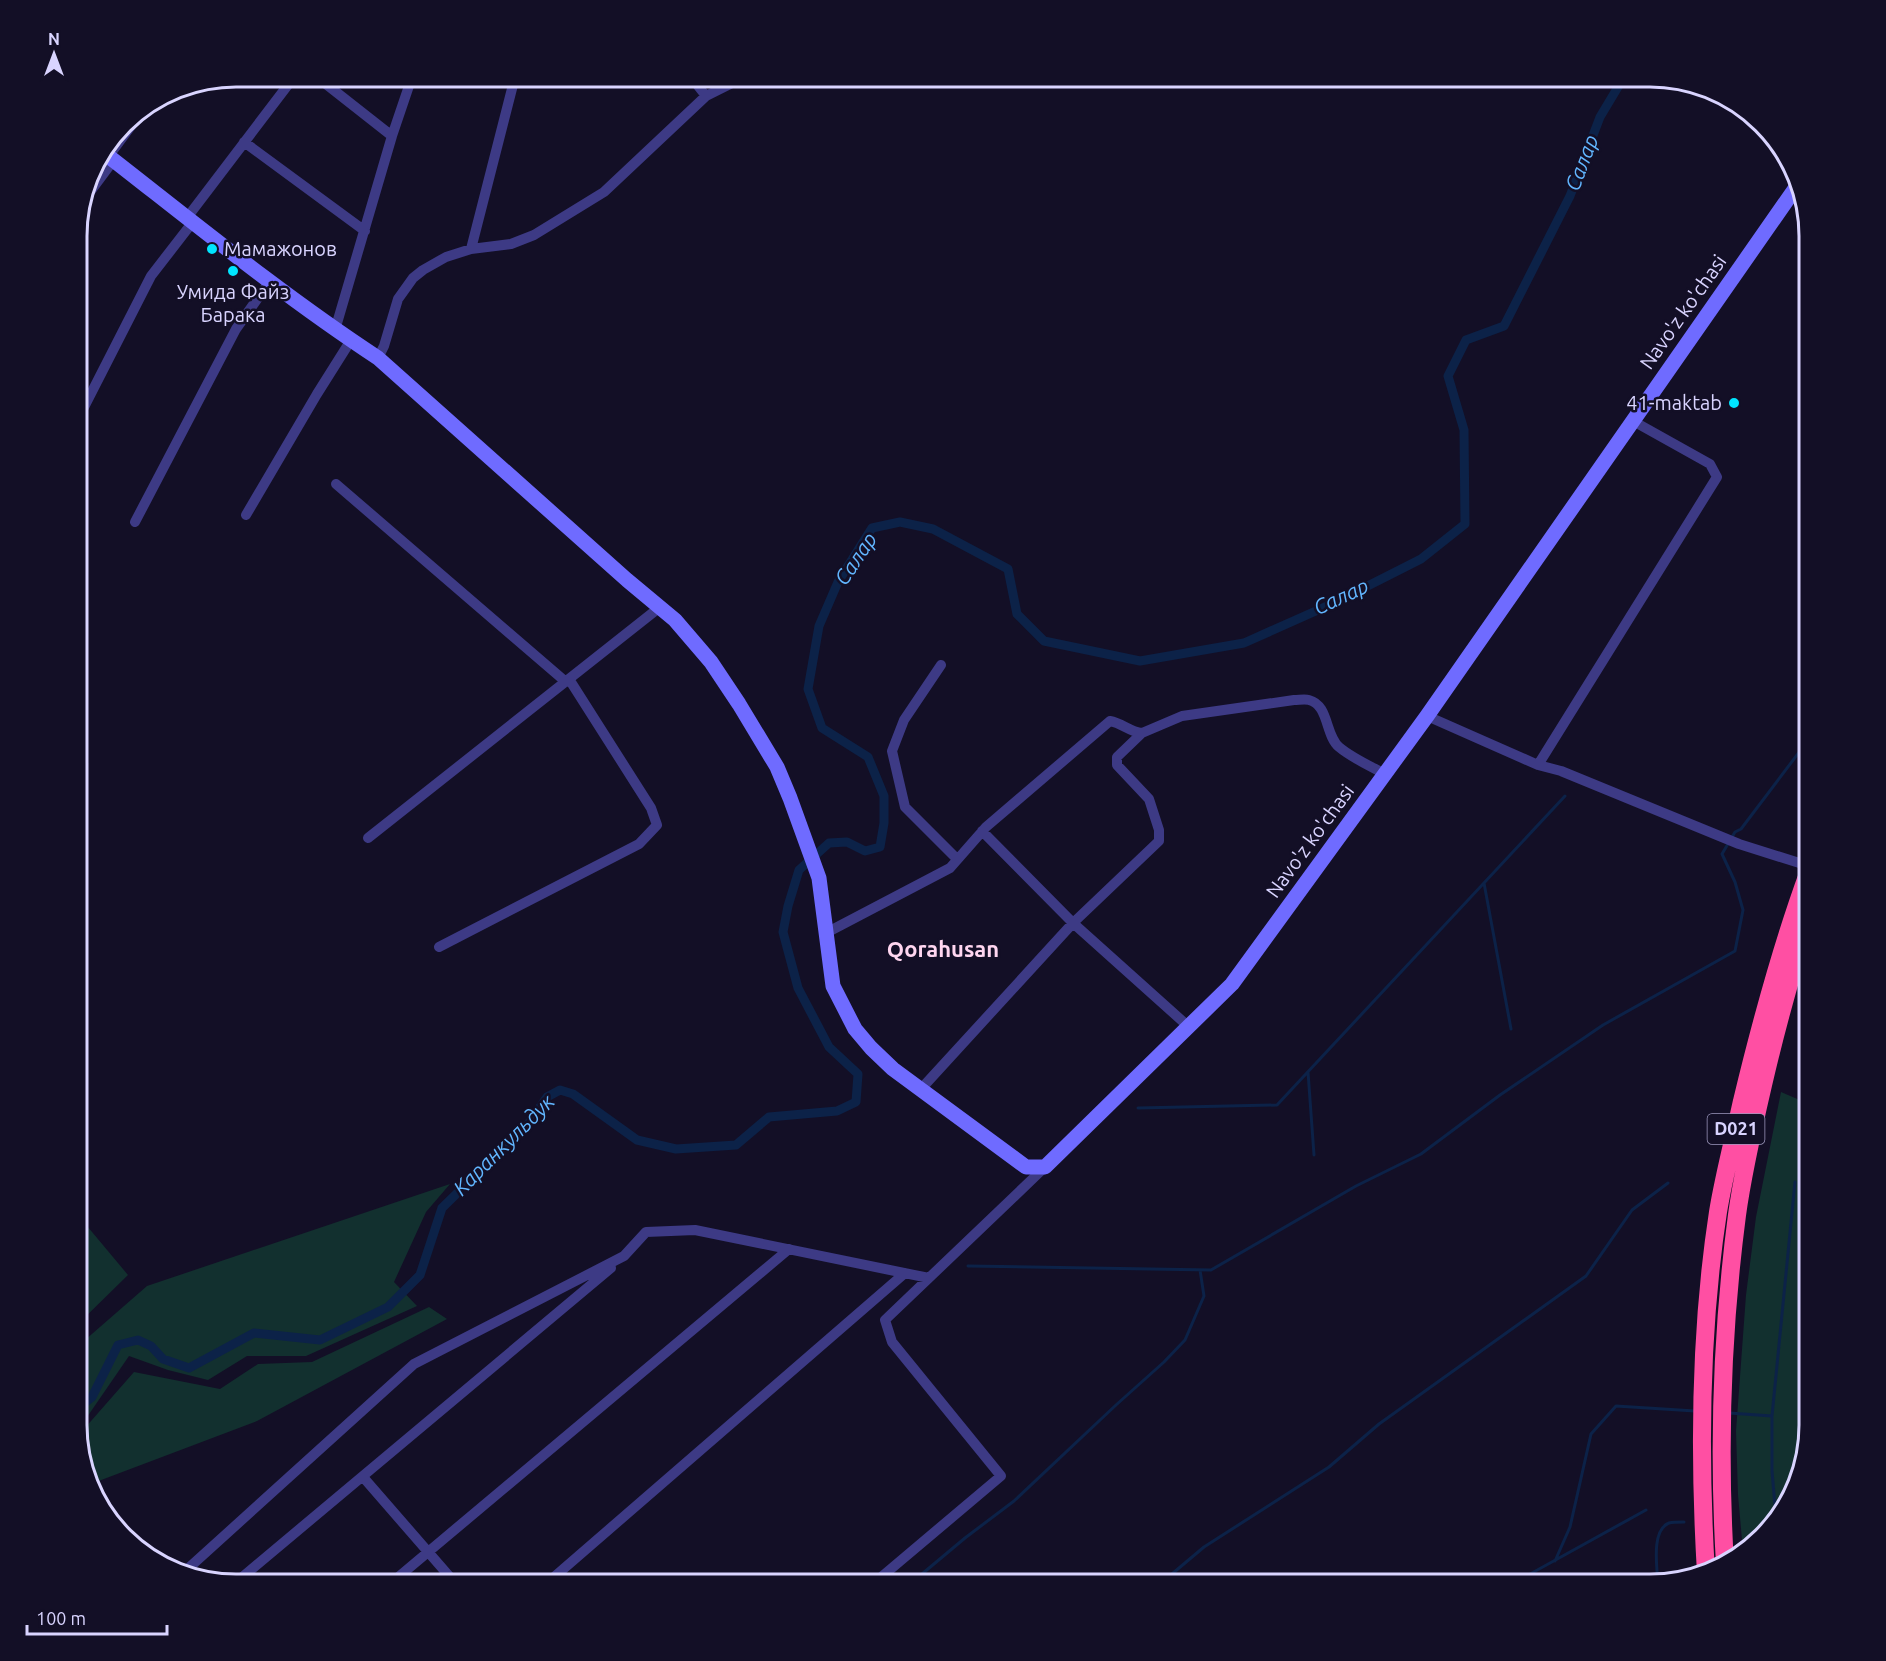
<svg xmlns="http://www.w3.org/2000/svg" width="1886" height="1661" font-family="Ubuntu,sans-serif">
<rect width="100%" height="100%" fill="#130f26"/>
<path fill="#12302f" d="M 1781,1092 L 1809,1104 L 1809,1435 L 1797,1487 L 1763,1538 L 1743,1551 L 1738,1495 L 1736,1431 L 1746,1295 L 1756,1217 Z
M 450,1184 L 426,1212 L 394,1282 L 417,1306 L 306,1356 L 247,1356 L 208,1380 L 168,1370 L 129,1356 L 85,1420 L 77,1426 L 77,1347 L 147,1286 Z
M 77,1214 L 128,1275 L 77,1325 Z
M 429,1307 L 447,1319 L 257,1421 L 88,1485 L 77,1437 L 134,1372 L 220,1389 L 258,1364 L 312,1362 Z"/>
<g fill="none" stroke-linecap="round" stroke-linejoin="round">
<path stroke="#0c2248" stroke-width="3" d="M 1484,883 L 1511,1029
M 1308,1072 L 1314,1155
M 1138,1108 L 1277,1105 L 1565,796
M 968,1266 L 1211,1270 L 1356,1186 L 1421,1154 L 1500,1095 L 1603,1025 L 1735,951 L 1743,910 L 1735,882 L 1722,854 L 1735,832 L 1741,829 L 1800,751 L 1809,735
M 1729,1413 L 1772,1416
M 1776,1518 L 1772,1471 L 1772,1416 L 1795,1182
M 1555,1561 L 1570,1527 L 1591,1434 L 1616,1406 L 1695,1411
M 1658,1583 C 1657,1567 1651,1530 1669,1523 C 1673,1522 1680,1522 1684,1522
M 910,1584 L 965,1538 L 1014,1501 L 1116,1405 L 1164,1362 L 1185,1340 L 1204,1296 L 1200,1270
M 1160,1584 L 1204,1547 L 1329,1467 L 1379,1424 L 1586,1276 L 1632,1210 L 1668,1183
M 1512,1584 L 1646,1510"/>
<path stroke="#0c2248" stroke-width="9" d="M 77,1409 L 92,1397 L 118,1345 L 138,1340 L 151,1346 L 163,1359 L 189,1368 L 254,1333 L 320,1340 L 388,1307 L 420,1275 L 442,1208 L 528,1124 L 547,1097 L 560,1090 L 573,1094 L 637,1140 L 676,1149 L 736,1145 L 769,1117 L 837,1111 L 856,1102 L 858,1074 L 829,1047 L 798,988 L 783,932 L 788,906 L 799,870 L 829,843 L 847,842 L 865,851 L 880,847 L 884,823 L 884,796 L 868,757 L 822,728 L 808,689 L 819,626 L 838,582 L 872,528 L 900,522 L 933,529 L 1008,569 L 1017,614 L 1044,641 L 1140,661 L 1244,643 L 1336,602 L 1421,559 L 1465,524 L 1464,430 L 1448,376 L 1466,340 L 1504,326 L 1570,196 L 1600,117 L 1624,77"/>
<path stroke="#3d3a85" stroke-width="10" d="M 317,77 L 392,136
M 691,77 L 706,96
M 244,142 L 365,231
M 108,157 L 145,107
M 84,200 L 113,161
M 186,219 L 294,77
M 471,249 L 515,77
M 335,330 L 392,136 L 412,77
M 378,358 L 384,346 L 398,299 L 413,278 L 423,270 L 446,257 L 471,249 L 511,244 L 534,235 L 604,192 L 706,96 L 744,77
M 77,421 L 151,276 L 192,223
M 336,484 L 566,682
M 246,515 L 317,394 L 351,340
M 135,522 L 236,329 L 270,281
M 941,665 L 904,720 L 892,751 L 905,807 L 957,859
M 1427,716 L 1538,765 L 1561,771 L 1739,844 L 1809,866
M 1538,765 L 1717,477 L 1710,464 L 1633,421
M 982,831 L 1073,923 L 1189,1027
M 368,838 L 660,607
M 826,933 L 950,868 L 986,827 L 1110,721 C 1122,723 1130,732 1142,733 L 1182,716 L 1294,700 C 1299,700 1305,699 1309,700 C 1329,705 1325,735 1339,747 C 1352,758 1370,766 1385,774
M 439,947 L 639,844 L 657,825 L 651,808 L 569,679
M 921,1089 L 1073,923 L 1159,841 L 1159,830 L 1149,799 L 1117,765 L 1117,757 L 1142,733
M 363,1477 L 456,1584
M 182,1574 L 414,1364 L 624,1256 L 646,1232 L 695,1230 L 929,1278
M 234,1584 L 611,1268
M 390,1584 L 789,1249
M 546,1584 L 905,1273
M 873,1584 L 1001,1476 L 892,1342 L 885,1320 L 1045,1167"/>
<path stroke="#6f6bff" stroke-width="15" d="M 103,152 C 193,222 282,295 378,358 L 627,580 L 675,620 L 711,662 L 739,704 L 777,767 L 790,798 L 819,878 L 833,986 L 855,1029 L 871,1048 L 893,1069 L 1026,1167 L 1045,1167 L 1232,984 L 1427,716 L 1799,183"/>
<path stroke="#ff4fa3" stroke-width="18" d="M 1725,1564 C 1718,1447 1722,1330 1737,1215 C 1743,1171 1753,1128 1763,1085 C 1776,1029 1791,974 1809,919
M 1706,1573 C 1699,1455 1700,1329 1718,1212 C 1724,1175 1734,1138 1742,1101 C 1761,1022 1781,947 1809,871"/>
</g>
<g fill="#00e5ff" stroke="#130f26" stroke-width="2">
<circle cx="212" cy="249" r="6"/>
<circle cx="233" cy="271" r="6"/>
<circle cx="1734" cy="403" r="6"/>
</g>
<g text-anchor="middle" stroke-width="5" stroke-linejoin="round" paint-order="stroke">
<rect fill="#130f26" stroke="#9e99be" stroke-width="1.5" x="1707.5" y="1114" width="57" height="30" rx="4.5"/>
<g font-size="18" font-weight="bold" fill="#d9d4ff">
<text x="1736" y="1135">D021</text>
</g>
<g font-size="20" fill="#d9d4ff" stroke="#130f26" text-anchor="start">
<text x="224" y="256">Мамажонов</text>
<text x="233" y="299" text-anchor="middle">Умида Файз<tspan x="233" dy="23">Барака</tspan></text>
<text x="1722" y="410" text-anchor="end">41-maktab</text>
</g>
<g font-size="20" fill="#d9d4ff" stroke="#130f26">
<text transform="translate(1683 312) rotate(-55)" y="7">Navo'z ko'chasi</text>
<text transform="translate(1310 841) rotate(-54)" y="7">Navo'z ko'chasi</text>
</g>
<g font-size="21" font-style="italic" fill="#62b6ff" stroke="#130f26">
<text transform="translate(1582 163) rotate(-69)" y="7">Салар</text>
<text transform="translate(856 559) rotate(-56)" y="7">Салар</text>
<text transform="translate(1341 597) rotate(-25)" y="7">Салар</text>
<text transform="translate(504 1145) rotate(-45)" y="7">Каранкульдук</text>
</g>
<g font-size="22" font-weight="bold" fill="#ffd6f0" stroke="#130f26">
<text x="943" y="957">Qorahusan</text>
</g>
</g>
<path d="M0 0H1886V1661H0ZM236 87H1650A149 149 0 0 1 1799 236V1425A149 149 0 0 1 1650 1574H236A149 149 0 0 1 87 1425V236A149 149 0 0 1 236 87Z" fill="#130f26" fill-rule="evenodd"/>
<path fill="none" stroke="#d9d4ff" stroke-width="3" d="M236 87H1650A149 149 0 0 1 1799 236V1425A149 149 0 0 1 1650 1574H236A149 149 0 0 1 87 1425V236A149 149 0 0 1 236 87Z"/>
<g transform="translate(54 54)" stroke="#130f26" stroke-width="4.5" paint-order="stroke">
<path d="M0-4.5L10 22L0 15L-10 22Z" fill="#d9d4ff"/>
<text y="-9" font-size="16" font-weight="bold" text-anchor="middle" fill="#d9d4ff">N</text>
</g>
<path d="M27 1625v9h140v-9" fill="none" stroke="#d9d4ff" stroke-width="3"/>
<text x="36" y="1625" font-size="18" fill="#d9d4ff" stroke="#130f26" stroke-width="4.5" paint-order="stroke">100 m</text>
</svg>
